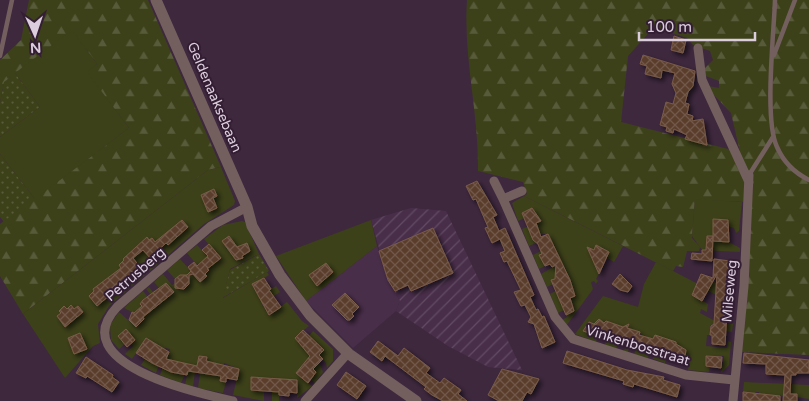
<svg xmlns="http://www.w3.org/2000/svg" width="809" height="401" font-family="'Varela Round',sans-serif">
<defs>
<pattern id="industrial-furrows" width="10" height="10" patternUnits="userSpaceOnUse" patternTransform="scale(1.25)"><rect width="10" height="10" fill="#492e4a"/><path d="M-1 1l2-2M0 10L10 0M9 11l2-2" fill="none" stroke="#634b64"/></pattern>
<pattern id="grass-dots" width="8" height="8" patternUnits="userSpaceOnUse" patternTransform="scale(1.25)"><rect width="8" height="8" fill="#3d4119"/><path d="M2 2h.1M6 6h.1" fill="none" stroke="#585b3a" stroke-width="1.8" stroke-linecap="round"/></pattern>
<pattern id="forest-firs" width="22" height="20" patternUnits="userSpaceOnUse" patternTransform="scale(1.25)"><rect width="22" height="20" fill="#3d4119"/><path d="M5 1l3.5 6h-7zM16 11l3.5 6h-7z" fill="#585b3a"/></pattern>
<pattern id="building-cross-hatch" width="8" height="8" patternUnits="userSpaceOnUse" patternTransform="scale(1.25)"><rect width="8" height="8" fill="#5a3e2c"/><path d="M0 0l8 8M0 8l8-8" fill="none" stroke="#71594a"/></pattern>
<filter id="shadow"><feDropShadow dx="3" dy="3" stdDeviation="2.5" flood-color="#0009"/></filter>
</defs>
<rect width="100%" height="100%" fill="#3e283e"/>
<path fill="#492e4a" d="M 377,246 L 388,280 L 400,301 L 396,311 L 353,348 L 306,301 Z"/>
<path fill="url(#industrial-furrows)" d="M 411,208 L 446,211 L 522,370 L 488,367 L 448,346 L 396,311 L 400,301 L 388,280 L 371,220 Z"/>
<path fill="url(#grass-dots)" d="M 15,73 L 40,107 L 0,137 L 0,103 L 4,82 Z
M 0,154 L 35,199 L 4,222 L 0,217 Z
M 259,254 L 269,271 L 222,298 L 230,270 Z"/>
<path fill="url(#forest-firs)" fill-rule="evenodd" d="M 29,0 L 148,0 L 221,167 L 208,170 L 23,314 L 0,276 L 0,224 L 129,128 L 86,72 L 97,64 L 72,31 L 4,82 L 0,103 L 0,60 L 21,40 Z
M 467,0 L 809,0 L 809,355 L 740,352 L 748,202 L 695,200 L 692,238 L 700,247 L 699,251 L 687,251 L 683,267 L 676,266 L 673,271 L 524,196 L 527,194 L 523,182 L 478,171 C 479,113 463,57 467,0 ZM 654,27 L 687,38 L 693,45 L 710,51 L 713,60 L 703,70 L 706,76 L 719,81 L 719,88 L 708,86 L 710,91 L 731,113 L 740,152 L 621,122 L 628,56 Z"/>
<path fill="#3d4119" d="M 72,30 L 97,64 L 87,72 L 129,128 L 35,199 L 0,154 L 0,137 L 40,107 L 15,73 Z
M 221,167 L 235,201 L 234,205 L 204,224 L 109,306 L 98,324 L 100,343 L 93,346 L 65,378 L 23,314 L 208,170 Z
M 524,196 L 623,246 L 614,262 L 606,257 L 608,252 L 596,246 L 594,250 L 597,270 L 600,272 L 596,279 L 598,281 L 596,284 L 594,281 L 591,282 L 593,289 L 566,326 L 562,320 L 567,317 L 566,315 L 573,306 L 570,298 L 573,291 L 562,306 L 564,310 L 558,313 L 550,294 L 570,283 L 570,280 L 556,278 L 551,281 L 553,284 L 547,287 L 541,274 L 560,263 L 554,249 L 540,255 L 545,266 L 539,269 L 533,255 L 541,251 L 539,247 L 551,242 L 548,234 L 540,234 L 538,230 L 530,234 L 536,243 L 529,246 L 522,229 L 540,221 L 532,208 L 522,213 L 524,218 L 518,221 L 512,203 Z
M 695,199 L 742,202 L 739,231 L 736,233 L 734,228 L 727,226 L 727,220 L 714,219 L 713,236 L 707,236 L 707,241 L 729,242 L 740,248 L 740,252 L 702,250 L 692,236 Z
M 371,220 L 377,246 L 306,301 L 276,256 Z
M 242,221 L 245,222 L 259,254 L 230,269 L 223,298 L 267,272 L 269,275 L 252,285 L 259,296 L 276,286 L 280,292 L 262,304 L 269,315 L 287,302 L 302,321 L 309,326 L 295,337 L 302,345 L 313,331 L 333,349 L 333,361 L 327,368 L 326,363 L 319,355 L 324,350 L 316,342 L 306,351 L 318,364 L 319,362 L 323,372 L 315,383 L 310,379 L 316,372 L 304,363 L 300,368 L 303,371 L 301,372 L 298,370 L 296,373 L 312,386 L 297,398 L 297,380 L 279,380 L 279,401 L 272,401 L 272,377 L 251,377 L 251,390 L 264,390 L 264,401 L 233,395 L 239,369 L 224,363 L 220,380 L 226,382 L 223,393 L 198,388 L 200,373 L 195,372 L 193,387 L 185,385 L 189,365 L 181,383 L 160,375 L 170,349 L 165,348 L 152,363 L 159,365 L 156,373 L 141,365 L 155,343 L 146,338 L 132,359 L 125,354 L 133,346 L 131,343 L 135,340 L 126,330 L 125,344 L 119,349 L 111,340 L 110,325 L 119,312 L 136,327 L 144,320 L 137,311 L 134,313 L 124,308 L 143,291 L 147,296 L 143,301 L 158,303 L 146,289 L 149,287 L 153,292 L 155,290 L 164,300 L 173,292 L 166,283 L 159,288 L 154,282 L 163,274 L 172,285 L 175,283 L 179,288 L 189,284 L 189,280 L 185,275 L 180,275 L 175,279 L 167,270 L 180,259 L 200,281 L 209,270 L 202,262 L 197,265 L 187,253 L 197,245 L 212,261 L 214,259 L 217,262 L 221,258 L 204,239 L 223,225 Z
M 656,262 L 698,284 L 716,282 L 716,295 L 698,285 L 692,295 L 708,304 L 707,312 L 701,309 L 700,313 L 717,322 L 733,324 L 732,332 L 726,331 L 726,325 L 713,324 L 710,326 L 710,335 L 707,335 L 706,346 L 727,348 L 728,341 L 731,342 L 729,365 L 721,373 L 724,356 L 707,356 L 706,366 L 710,367 L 709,372 L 688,370 L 689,361 L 684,360 L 686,350 L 675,344 L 671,358 L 667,357 L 665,363 L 653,359 L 654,354 L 649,353 L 648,358 L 634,354 L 637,347 L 647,337 L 634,331 L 628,352 L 624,351 L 626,345 L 623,344 L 628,328 L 618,327 L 615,324 L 610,340 L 618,343 L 616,349 L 605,345 L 606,339 L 603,338 L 606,326 L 589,322 L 583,330 L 598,336 L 596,342 L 575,334 L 603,296 L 638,307 L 644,284 Z
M 744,382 L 809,385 L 809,399 L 797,397 L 797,394 L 791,394 L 790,396 L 759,395 L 759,392 L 755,392 L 755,396 L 752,396 L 752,393 L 743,392 Z"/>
<path fill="url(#building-cross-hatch)" stroke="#795b48" filter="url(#shadow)" d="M 674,36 L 686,40 L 683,53 L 671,50 Z
M 643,55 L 695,71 L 693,86 L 688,92 L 685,103 L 689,104 L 687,114 L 693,116 L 692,121 L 703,119 L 707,145 L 685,139 L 687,135 L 674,129 L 673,133 L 666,131 L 667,127 L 660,125 L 666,102 L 673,104 L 676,93 L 672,84 L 675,73 L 662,70 L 661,78 L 645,74 L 647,66 L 640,64 Z
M 477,181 L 497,215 L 493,217 L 499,231 L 505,228 L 534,295 L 530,297 L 536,310 L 538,309 L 542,317 L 544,316 L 555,342 L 542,348 L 534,324 L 528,322 L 531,317 L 525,305 L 521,306 L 514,292 L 521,290 L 507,261 L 504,262 L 500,253 L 505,251 L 500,239 L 492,243 L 485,228 L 488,227 L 476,199 L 473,200 L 466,186 Z
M 214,189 L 217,196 L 213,198 L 217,208 L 208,212 L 201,195 Z
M 532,208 L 541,221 L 536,223 L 541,237 L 548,234 L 570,280 L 575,296 L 570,298 L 574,311 L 566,315 L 551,280 L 555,279 L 556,265 L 552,267 L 550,264 L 545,266 L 539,255 L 542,254 L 538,244 L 533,240 L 522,213 Z
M 713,219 L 728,220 L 729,242 L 713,241 Z
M 182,220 L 188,227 L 168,245 L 166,243 L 155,253 L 158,255 L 152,260 L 143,250 L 133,258 L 139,266 L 132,272 L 135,274 L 97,306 L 89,296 L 94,291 L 93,289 L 121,268 L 119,265 L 124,260 L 123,259 L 147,237 L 149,240 L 152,238 L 155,242 Z
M 433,228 L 453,273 L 411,291 L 408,285 L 395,291 L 388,280 L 379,251 Z
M 229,236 L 237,247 L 247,243 L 250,251 L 242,256 L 243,258 L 236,260 L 222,241 Z
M 707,236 L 713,236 L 712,261 L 691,259 L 692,253 L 702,254 L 702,250 L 706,250 Z
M 209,244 L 221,258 L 207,269 L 209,270 L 205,274 L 207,276 L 200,282 L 193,274 L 189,275 L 189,284 L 184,289 L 175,288 L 175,279 L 180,275 L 187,275 L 191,271 L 188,267 L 194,262 L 197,266 L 208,256 L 202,250 Z
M 596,245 L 609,252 L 599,274 L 587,247 L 594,250 Z
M 714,259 L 730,261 L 725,345 L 712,344 L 712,335 L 710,335 L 711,326 L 714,324 L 717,274 L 702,301 L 692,295 L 701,274 L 713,278 Z
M 326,263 L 333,272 L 317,286 L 309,275 Z
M 620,274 L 632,286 L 628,292 L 620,290 L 612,284 Z
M 264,278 L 271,289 L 269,290 L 281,307 L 269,315 L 252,284 Z
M 166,283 L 174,292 L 143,317 L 144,319 L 136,327 L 129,320 L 132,312 L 134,313 L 142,306 L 140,304 L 143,300 Z
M 345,293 L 359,307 L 352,314 L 354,316 L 350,320 L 347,320 L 332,305 Z
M 71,305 L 74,309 L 78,306 L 83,312 L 65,327 L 57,316 L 61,313 L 59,311 L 64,306 L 67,309 Z
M 599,319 L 604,323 L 606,321 L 623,327 L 629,324 L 627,328 L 640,332 L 639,335 L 653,339 L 655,335 L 676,342 L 676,344 L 686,350 L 684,362 L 583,331 L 589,322 L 594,324 Z
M 126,329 L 135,340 L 127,347 L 118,336 Z
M 303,330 L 324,350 L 319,355 L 323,359 L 313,369 L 316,372 L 308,383 L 296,373 L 310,356 L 295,338 Z
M 80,333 L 87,349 L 74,354 L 68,338 Z
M 146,338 L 169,352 L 166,359 L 197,366 L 199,356 L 207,357 L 206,361 L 239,369 L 237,380 L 226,378 L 226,382 L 220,381 L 221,376 L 188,371 L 187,375 L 171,372 L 152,363 L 136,353 Z
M 378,341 L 398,356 L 404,348 L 430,368 L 426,373 L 440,383 L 444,378 L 461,390 L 458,394 L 467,401 L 443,401 L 432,395 L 424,389 L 426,387 L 385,356 L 382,361 L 370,352 Z
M 567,351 L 627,370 L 664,377 L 663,380 L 680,385 L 677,397 L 634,384 L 633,387 L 623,384 L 624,381 L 563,363 Z
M 744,353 L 809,360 L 809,373 L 796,373 L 796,375 L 791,375 L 790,394 L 797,394 L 797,401 L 783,401 L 785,375 L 766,374 L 766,364 L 743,363 Z
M 706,356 L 722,357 L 721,368 L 706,366 Z
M 86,357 L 113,375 L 112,377 L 119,382 L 112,392 L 87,376 L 86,378 L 76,373 Z
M 502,369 L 539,379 L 531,394 L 527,392 L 522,401 L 499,401 L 488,395 Z
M 346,372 L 366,386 L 357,399 L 337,385 Z
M 251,377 L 297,380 L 297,393 L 289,392 L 289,396 L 279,395 L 279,392 L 251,390 Z
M 743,392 L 780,396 L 780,401 L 743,401 Z"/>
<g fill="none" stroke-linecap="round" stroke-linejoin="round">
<path stroke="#745f5f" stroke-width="4.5" d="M 775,0 C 774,33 764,120 777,147 C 783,161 795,173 809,180
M 774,55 L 795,0
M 0,56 L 12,0
M 749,175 L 773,137"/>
<path stroke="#745f5f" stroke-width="9" d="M 698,48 L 702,80 L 749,182
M 494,181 L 503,199
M 522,191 L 503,199 L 555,317 L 573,339 L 686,375 L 734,380
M 233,401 C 197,393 64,364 117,307 L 211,226 L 247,207
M 305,401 L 348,353
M 733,401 L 744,286 L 749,175"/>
<path stroke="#745f5f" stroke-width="11" d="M 156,0 L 247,207 L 252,226 L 280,275 L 310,315 L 349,354 L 416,401"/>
</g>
<g text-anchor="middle" stroke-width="4" stroke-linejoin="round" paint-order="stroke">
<g font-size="14" fill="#dbcddb" stroke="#331e34">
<text transform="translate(215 97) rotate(67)" y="5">Geldenaaksebaan</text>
<text transform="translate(135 274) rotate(-41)" y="5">Petrusberg</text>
<text transform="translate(729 291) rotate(-85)" y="5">Milseweg</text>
<text transform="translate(638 345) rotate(17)" y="5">Vinkenbosstraat</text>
</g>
</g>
<g transform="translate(35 35) rotate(177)" stroke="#331e34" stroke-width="4" paint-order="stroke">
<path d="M0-4L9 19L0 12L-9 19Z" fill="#dbcddb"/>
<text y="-8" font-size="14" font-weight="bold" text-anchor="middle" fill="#dbcddb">N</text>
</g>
<path d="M639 32v8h116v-8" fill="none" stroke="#dbcddb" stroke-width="2.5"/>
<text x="646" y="32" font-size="15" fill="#dbcddb" stroke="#331e34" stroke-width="4" paint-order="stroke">100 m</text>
</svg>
